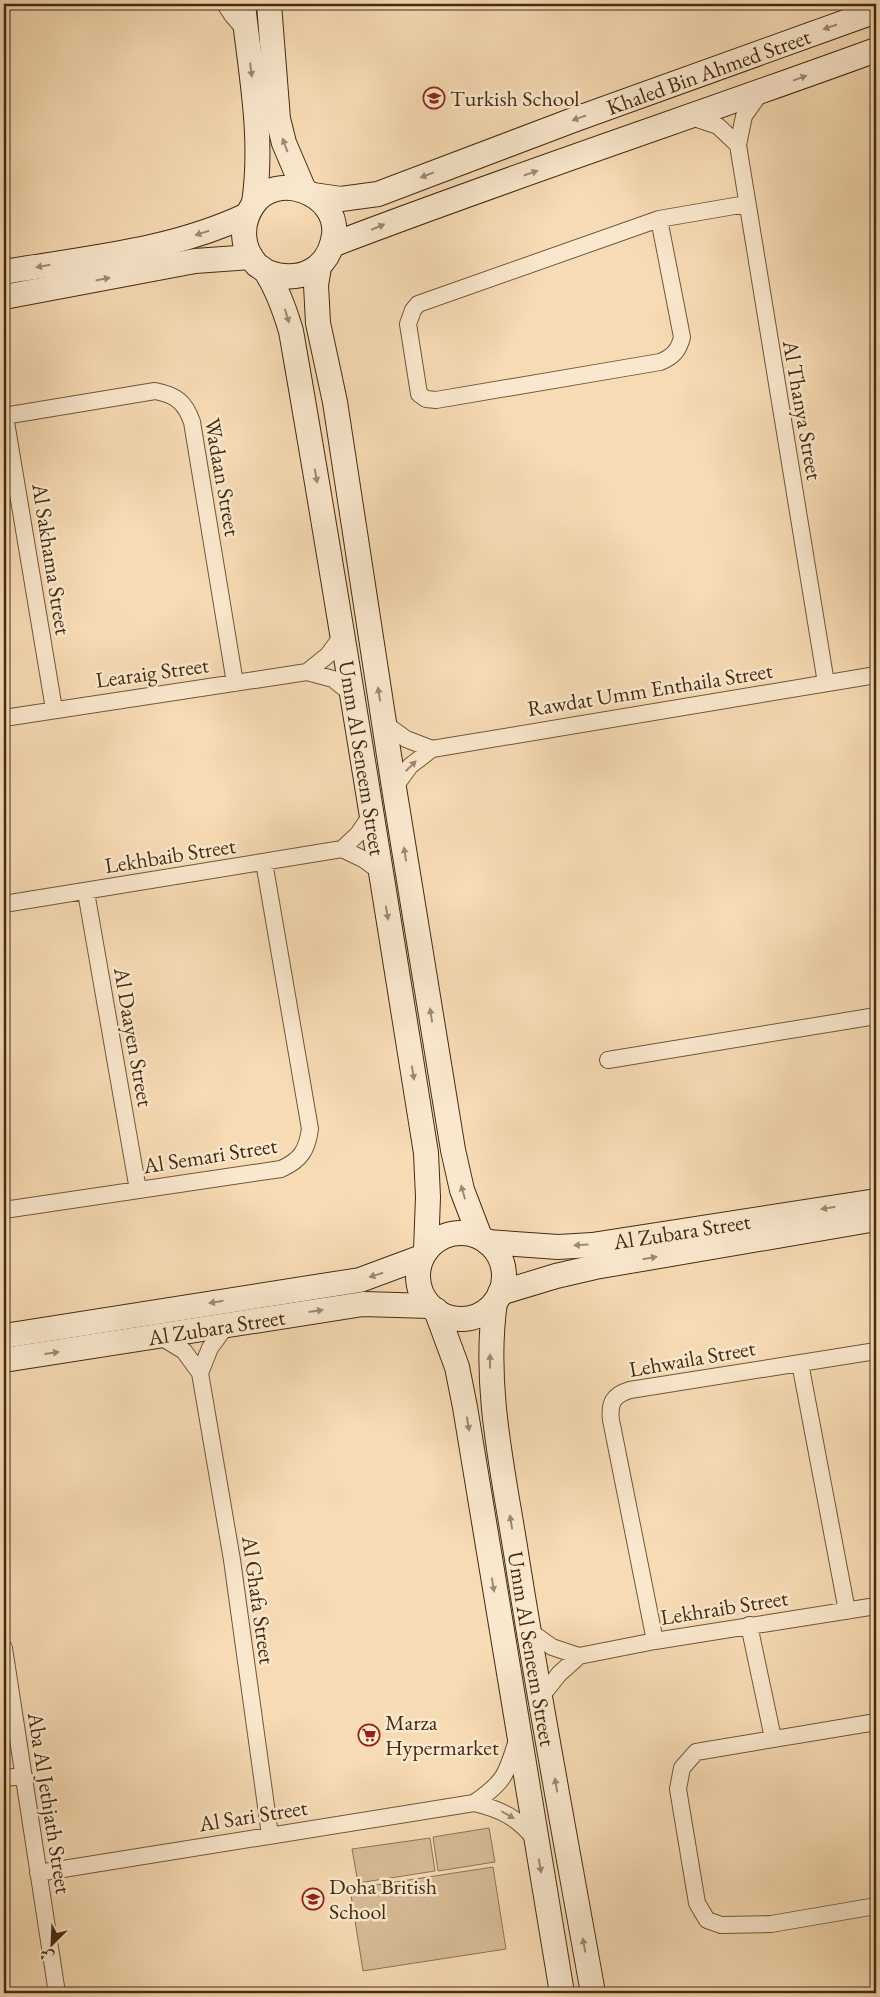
<svg xmlns="http://www.w3.org/2000/svg" width="880" height="1997" font-family="'EB Garamond',Amiri,serif">
<rect width="100%" height="100%" fill="#f7dbb4"/>
<filter id="stains"><feTurbulence type="fractalNoise" baseFrequency=".004" numOctaves="4"/><feColorMatrix values="0 0 0 0 .2 0 0 0 0 .09 0 0 0 0 .02 0 0 0 .5 -.17"/></filter>
<radialGradient id="worn" r=".72"><stop offset=".6" stop-color="#630" stop-opacity="0"/><stop offset="1" stop-color="#630" stop-opacity=".3"/></radialGradient>
<path fill="#d8bd98" stroke="#8e7454" d="M 489,1828 L 495,1862 L 438,1871 L 433,1837 Z
M 430,1838 L 435,1871 L 358,1883 L 352,1849 Z
M 493,1867 L 506,1949 L 363,1971 L 350,1889 Z"/>
<g fill="none" stroke-linecap="round" stroke-linejoin="round">
<g stroke="#70583a" stroke-width="18">
<path id="street" d="M 225,4 L 232,15 L 246,31
M 761,92 L 744,116 L 738,145 L 826,683
M 691,117 L 718,126 L 738,145
M 659,219 L 682,337 C 679,350 673,357 660,362 L 436,400 L 426,399 L 419,394 L 408,324 L 413,310 L 418,304 L 659,219 L 746,204
M 4,416 L 155,391 C 176,395 185,402 192,422 L 235,683
M 5,416 L 54,709
M 307,672 L 328,655 L 344,633
M 4,718 L 307,672 L 333,679 L 354,696
M 384,723 L 406,739 L 432,749 L 876,675
M 394,788 L 410,766 L 432,749
M 342,849 L 358,834 L 371,815
M 86,892 L 138,1190
M 4,904 L 342,849 L 363,859 L 381,872
M 608,1060 L 876,1016
M 4,1210 L 281,1169 C 301,1160 307,1150 310,1129 L 264,862
M 161,1337 L 184,1351 L 200,1373 L 232,1560 L 270,1835
M 800,1363 L 847,1611
M 200,1373 L 210,1348 L 226,1326
M 749,1625 L 773,1738
M 528,1630 L 552,1647 L 579,1656 L 655,1641 L 876,1606
M 655,1641 L 611,1420 C 609,1403 613,1395 630,1390 L 876,1351
M 4,1648 L 57,1993
M 540,1698 L 559,1674 L 579,1656
M 876,1722 L 696,1752 L 682,1768 L 678,1789 L 697,1903 L 707,1920 L 721,1925 L 771,1924 L 876,1906
M 4,1778 L 24,1776
M 474,1803 C 500,1809 519,1818 535,1840
M 38,1873 L 474,1803 C 507,1780 506,1774 518,1737"/>
</g>
<g stroke="#432c11" stroke-width="26">
<g id="secondary">
<path d="M 243,4 C 250,70 264,136 254,203"/>
<path d="M 269,4 L 278,119 L 284,143 L 304,190"/>
<path id="s1" d="M 313,195 L 341,199 L 378,194 L 576,119 L 876,11"/>
<path d="M 332,245 C 512,176 695,116 876,50"/>
<path d="M 319,267 L 316,285 L 318,323 L 335,402 L 394,788 L 453,1150 L 462,1190 L 480,1237"/>
<path d="M 4,272 C 86,258 171,251 247,215"/>
<path id="s2" d="M 267,272 C 299,284 329,270 334,235 C 339,193 276,170 253,205 C 240,224 241,248 257,265 C 261,268 266,270 268,275 C 279,293 285,311 291,331 C 339,605 382,879 426,1153 L 428,1197 L 426,1251"/>
<path d="M 4,297 L 195,261 L 251,257"/>
<circle cx="461" cy="1276" r="43"/>
<path id="s3" d="M 487,1242 L 558,1247 L 592,1245 L 876,1201"/>
<path d="M 500,1293 L 556,1276 L 595,1267 L 876,1219"/>
<path id="s4" d="M 495,1302 C 483,1386 503,1470 516,1553 C 539,1700 567,1847 593,1993"/>
<path d="M 436,1310 L 457,1367 L 465,1407 L 562,1993"/>
<path d="M 4,1336 L 360,1280 L 422,1257"/>
<path id="s5" d="M 4,1360 L 363,1304 L 430,1306"/>
</g>
</g>
<use href="#street" stroke="#fae8ce" stroke-width="16"/>
<use href="#secondary" stroke="#fae8ce" stroke-width="24"/>
</g>
<defs><path id="oneway-solid" d="M-6-.8H1V-3.2L6.5 0L1 3.2V.8H-6Z" transform="scale(1.25)"/></defs>
<g fill="#9e8a70">
<use href="#oneway-solid" transform="translate(830 27) rotate(161)"/>
<use href="#oneway-solid" transform="translate(251 70) rotate(83)"/>
<use href="#oneway-solid" transform="translate(800 78) rotate(-20)"/>
<use href="#oneway-solid" transform="translate(579 118) rotate(161)"/>
<use href="#oneway-solid" transform="translate(285 145) rotate(-110)"/>
<use href="#oneway-solid" transform="translate(531 173) rotate(-19)"/>
<use href="#oneway-solid" transform="translate(427 175) rotate(159)"/>
<use href="#oneway-solid" transform="translate(378 227) rotate(-23)"/>
<use href="#oneway-solid" transform="translate(202 233) rotate(162)"/>
<use href="#oneway-solid" transform="translate(43 266) rotate(170)"/>
<use href="#oneway-solid" transform="translate(103 279) rotate(-11)"/>
<use href="#oneway-solid" transform="translate(287 316) rotate(73)"/>
<use href="#oneway-solid" transform="translate(316 476) rotate(80)"/>
<use href="#oneway-solid" transform="translate(379 694) rotate(-99)"/>
<use href="#oneway-solid" transform="translate(411 766) rotate(-45)"/>
<use href="#oneway-solid" transform="translate(405 854) rotate(-99)"/>
<use href="#oneway-solid" transform="translate(387 913) rotate(81)"/>
<use href="#oneway-solid" transform="translate(431 1015) rotate(-99)"/>
<use href="#oneway-solid" transform="translate(413 1073) rotate(81)"/>
<use href="#oneway-solid" transform="translate(463 1192) rotate(-106)"/>
<use href="#oneway-solid" transform="translate(828 1208) rotate(171)"/>
<use href="#oneway-solid" transform="translate(581 1245) rotate(177)"/>
<use href="#oneway-solid" transform="translate(650 1258) rotate(-10)"/>
<use href="#oneway-solid" transform="translate(376 1275) rotate(162)"/>
<use href="#oneway-solid" transform="translate(216 1302) rotate(171)"/>
<use href="#oneway-solid" transform="translate(316 1311) rotate(-8)"/>
<use href="#oneway-solid" transform="translate(52 1353) rotate(-8)"/>
<use href="#oneway-solid" transform="translate(490 1361) rotate(-90)"/>
<use href="#oneway-solid" transform="translate(468 1424) rotate(81)"/>
<use href="#oneway-solid" transform="translate(511 1522) rotate(-99)"/>
<use href="#oneway-solid" transform="translate(493 1585) rotate(81)"/>
<use href="#oneway-solid" transform="translate(556 1785) rotate(-100)"/>
<use href="#oneway-solid" transform="translate(508 1815) rotate(30)"/>
<use href="#oneway-solid" transform="translate(540 1866) rotate(80)"/>
<use href="#oneway-solid" transform="translate(584 1945) rotate(-100)"/>
</g>
<defs>
<g id="school-ring" transform="scale(1.125)"><circle r="9.5" fill="#fae8ce" stroke="#8f2418" stroke-width="1.5"/><path d="M0-5L7-2L0 1L-7-2ZM-4 1L0 2.5L4 1V4Q0 6-4 4Z" fill="#8f2418"/></g>
<g id="supermarket-ring" transform="scale(1.125)"><circle r="9.5" fill="#fae8ce" stroke="#8f2418" stroke-width="1.5"/><path d="M-6-5.5h2.5l.6 2H6L4.5 2H-2.5L-4.4-4H-6ZM-1.5 3.2a1.3 1.3 0 1 0 .1 0ZM3 3.2a1.3 1.3 0 1 0 .1 0Z" fill="#8f2418"/></g>
</defs>
<g fill-rule="evenodd">
<use href="#school-ring" x="434" y="98"/>
<use href="#supermarket-ring" x="369" y="1735"/>
<use href="#school-ring" x="313" y="1899"/>
</g>
<g text-anchor="middle" stroke-width="5" stroke-linejoin="round" paint-order="stroke">
<g font-size="22" fill="#432c11" stroke="#fae8ce">
<text dy="8" stroke="none"><textPath href="#s1" startOffset="418">Khaled Bin Ahmed Street</textPath></text>
<text transform="translate(803 410) rotate(80)" y="8">Al Thanya Street</text>
<text transform="translate(223 477) rotate(80)" y="8">Wadaan Street</text>
<text transform="translate(52 559) rotate(81)" y="8">Al Sakhama Street</text>
<text transform="translate(152 672) rotate(-8)" y="8">Learaig Street</text>
<text transform="translate(650 689) rotate(-9)" y="8">Rawdat Umm Enthaila Street</text>
<text dy="8" stroke="none"><textPath href="#s2" startOffset="778">Umm Al Seneem Street</textPath></text>
<text transform="translate(170 855) rotate(-9)" y="8">Lekhbaib Street</text>
<text transform="translate(134 1037) rotate(80)" y="8">Al Daayen Street</text>
<text transform="translate(210 1155) rotate(-9)" y="8">Al Semari Street</text>
<text dy="8" stroke="none"><textPath href="#s3" startOffset="196">Al Zubara Street</textPath></text>
<text dy="8" stroke="none"><textPath href="#s5" startOffset="215">Al Zubara Street</textPath></text>
<text transform="translate(692 1358) rotate(-10)" y="8">Lehwaila Street</text>
<text transform="translate(259 1600) rotate(82)" y="8">Al Ghafa Street</text>
<text transform="translate(724 1607) rotate(-9)" y="8">Lekhraib Street</text>
<text dy="8" stroke="none"><textPath href="#s4" startOffset="350">Umm Al Seneem Street</textPath></text>
<text transform="translate(50 1803) rotate(81)" y="8">Aba Al Jethjath Street</text>
<text transform="translate(253 1815) rotate(-9)" y="8">Al Sari Street</text>
</g>
<g font-size="22" fill="#432c11" stroke="#fae8ce" text-anchor="start">
<text x="450" y="106">Turkish School</text>
<text x="385" y="1730">Marza<tspan x="385" dy="25">Hypermarket</tspan></text>
<text x="329" y="1894">Doha British<tspan x="329" dy="25">School</tspan></text>
</g>
</g>
<rect width="880" height="1997" fill="none" stroke="#f7dbb4" stroke-width="20"/>
<rect x="5" y="5" width="870" height="1987" fill="none" stroke="#432c11" stroke-width="2.5"/>
<rect x="10" y="10" width="860" height="1977" fill="none" stroke="#432c11"/>
<g transform="translate(52 1944) rotate(204)" stroke="#fae8ce" stroke-width="4" paint-order="stroke">
<path d="M0-4L9 19L0 12L-9 19Z" fill="#432c11"/>
<text y="-8" font-size="14" font-weight="bold" text-anchor="middle" fill="#432c11">ش</text>
</g>
<rect width="100%" height="100%" filter="url(#stains)"/>
<rect width="100%" height="100%" fill="url(#worn)"/>
</svg>
